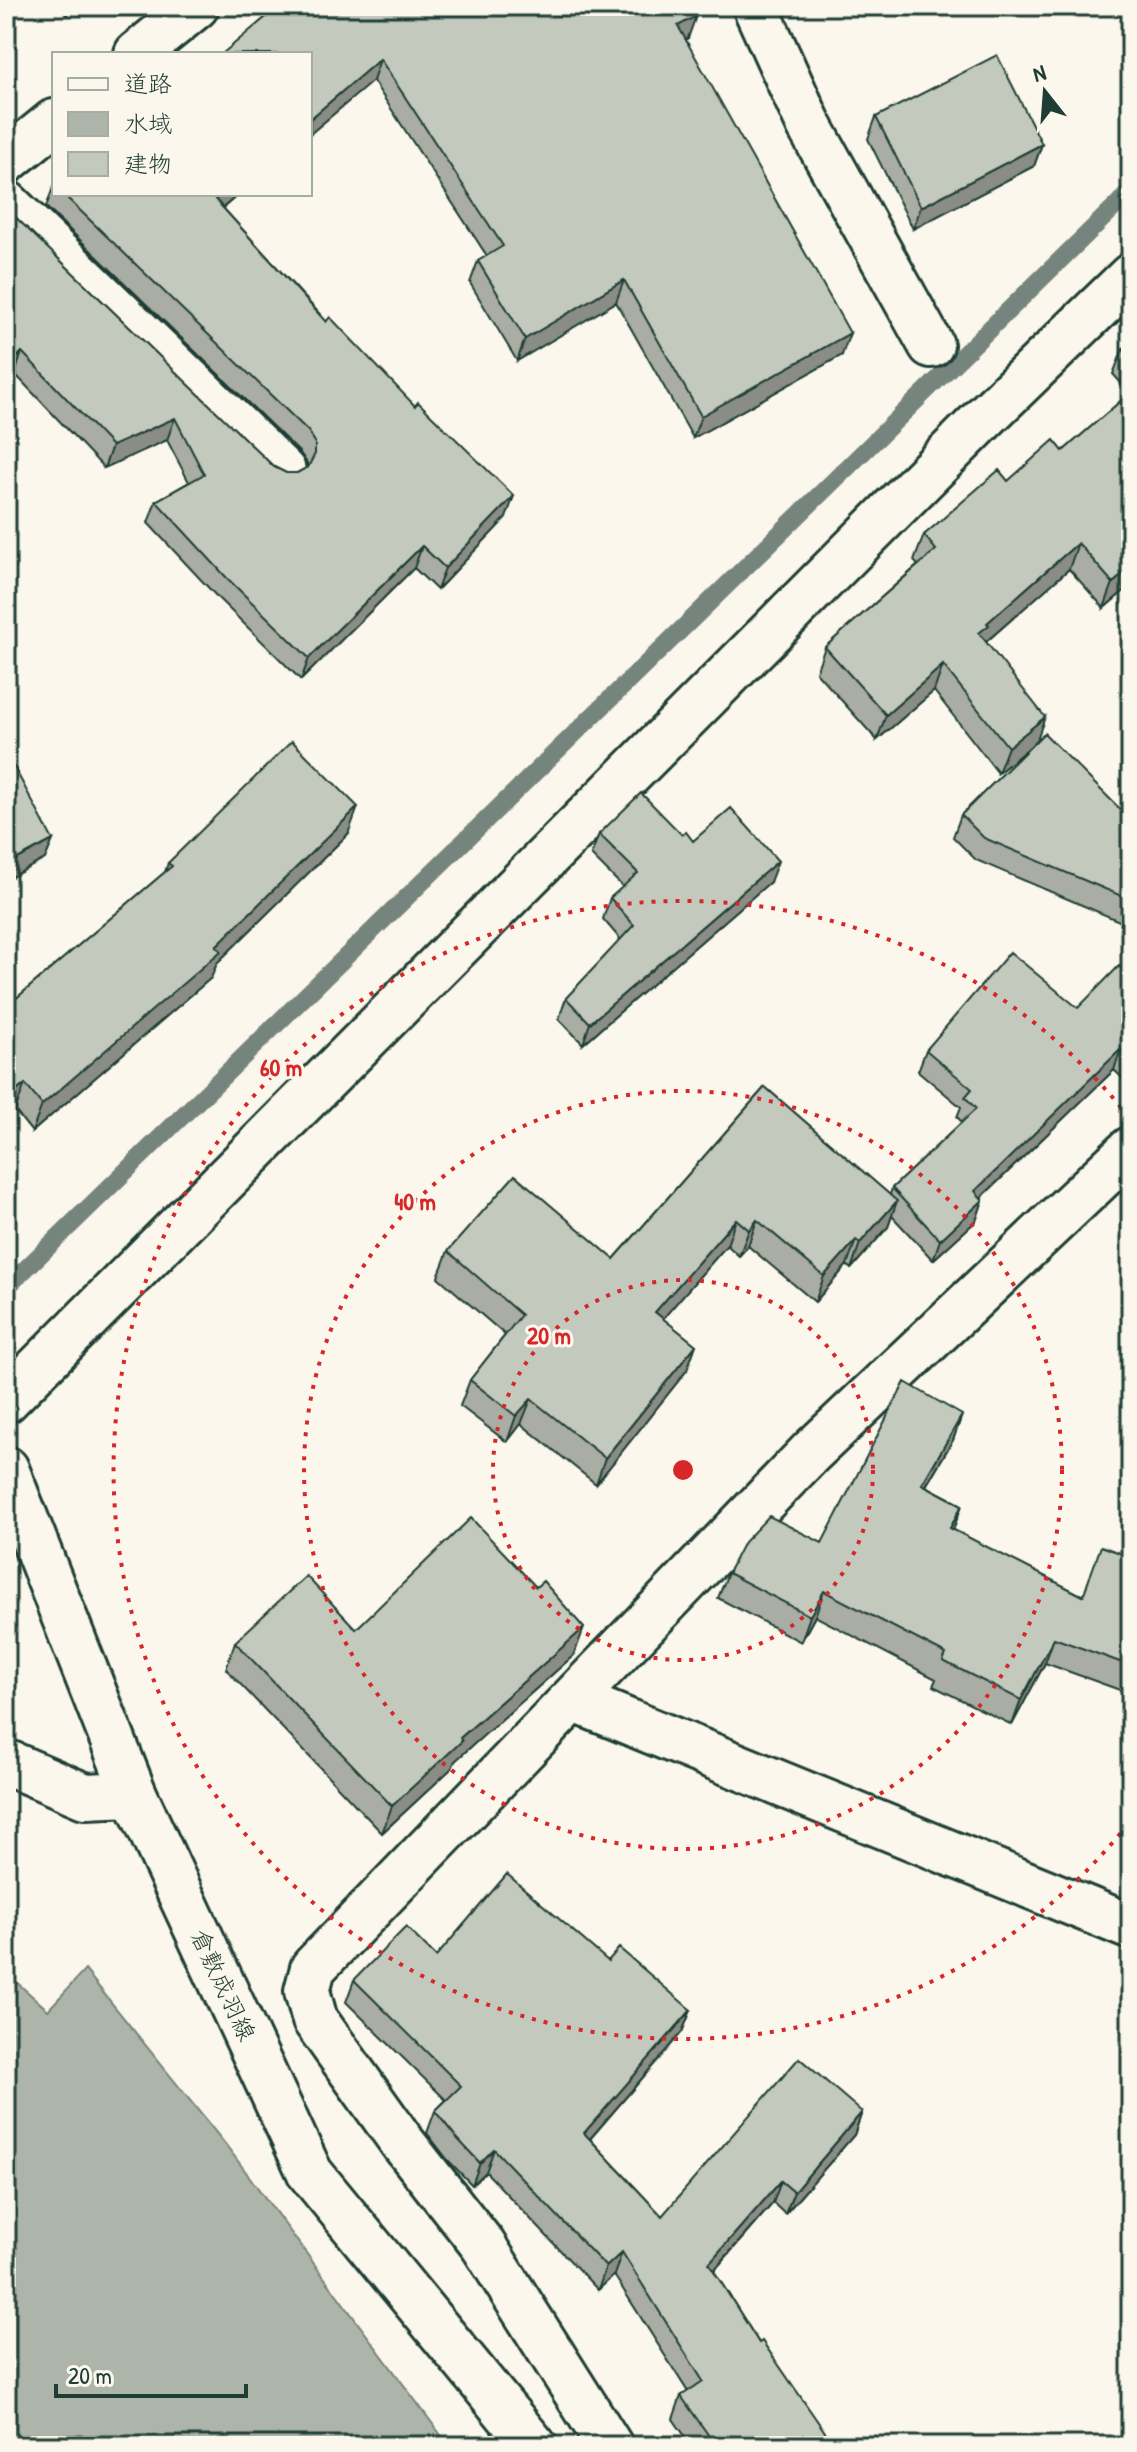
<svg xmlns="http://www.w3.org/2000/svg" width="1137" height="2452" font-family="'Patrick Hand','Klee One',sans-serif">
<rect width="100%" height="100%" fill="#fbf7ec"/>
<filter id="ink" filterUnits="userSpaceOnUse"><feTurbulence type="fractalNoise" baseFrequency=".0125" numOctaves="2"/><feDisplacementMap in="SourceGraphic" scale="16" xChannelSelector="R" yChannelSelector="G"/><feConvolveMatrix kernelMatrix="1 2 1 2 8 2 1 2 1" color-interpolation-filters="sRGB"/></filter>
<g filter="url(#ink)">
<path fill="#adb4aa" stroke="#74847b" stroke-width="2" d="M 85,1970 L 226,2145 L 449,2446 L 6,2446 L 6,1973 L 48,2010 Z"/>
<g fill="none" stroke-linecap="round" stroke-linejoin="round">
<path stroke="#74847b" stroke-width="18" d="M 6,1288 L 1131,191"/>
<g stroke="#1f3d34" stroke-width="50">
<path id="minor" d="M 755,6 L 809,125 L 931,345
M 137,54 L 196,6
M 6,161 L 54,122
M 6,203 L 283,471
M 6,1400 L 984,418 L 1131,276
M 575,1700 L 1131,1927
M 6,1762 L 85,1796 L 134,1794
M 610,2446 L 483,2245 L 402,2142 L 315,2020 L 307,1991 L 313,1968 L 811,1452 L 1131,1149"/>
</g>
<g stroke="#1f3d34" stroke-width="50">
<path id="primary" d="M 6,1469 L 134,1794 L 310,2173 L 534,2446"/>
</g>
<use href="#minor" stroke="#fbf7ec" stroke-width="44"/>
<use href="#primary" stroke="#fbf7ec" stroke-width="44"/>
</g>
<path fill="#a9ada3" stroke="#1f3d34" stroke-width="2" d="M 59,6 L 76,6 L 67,15 Z
M 693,9 L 688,38 L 685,39 L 842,355 L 693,438 L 616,302 L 517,361 L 470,283 L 478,261 L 487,256 L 373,81 L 310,54 Z
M 876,117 L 1042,144 L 1034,166 L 913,229 L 868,139 Z
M 54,185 L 54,194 L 239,194 L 223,208 L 506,518 L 437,590 L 414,568 L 301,680 L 219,599 L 148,523 L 156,501 L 189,482 L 167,440 L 104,468 L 15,374 L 6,208 L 274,467 L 286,473 L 297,473 L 307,468 L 307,463 L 300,453 L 46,207 Z
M 1131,341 L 1131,585 L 1104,608 L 1069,569 L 986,642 L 1036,741 L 1131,820 L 1131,926 L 976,860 L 953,837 L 961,815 L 1031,746 L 998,773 L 934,691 L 877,740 L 816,672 L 825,647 L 918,565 L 914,561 L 924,535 L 1008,481 L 1063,451 L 1130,393 L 1113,374 L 1123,349 Z
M 348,834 L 217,963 L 211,978 L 32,1132 L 15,1111 L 6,1118 L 6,1007 L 165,872 L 168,863 Z
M 599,834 L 682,835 L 770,882 L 583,1044 L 559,1019 L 566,998 L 621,940 L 603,919 L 610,898 L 623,887 L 591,855 Z
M 1131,978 L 1131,1086 L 1114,1070 L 981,1198 L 983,1200 L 976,1221 L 933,1260 L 892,1216 L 888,1227 L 851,1269 L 847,1265 L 815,1302 L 748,1246 L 739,1256 L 727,1245 L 663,1318 L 687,1370 L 596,1484 L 521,1424 L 507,1442 L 460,1406 L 470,1380 L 505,1335 L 438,1277 L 448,1251 L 614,1259 L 765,1087 L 890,1195 L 892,1188 L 962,1122 L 957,1117 L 961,1107 L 918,1071 L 926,1050 L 1078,1008 Z
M 962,1415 L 953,1440 L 926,1486 L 962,1505 L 953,1530 L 1083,1596 L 1131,1557 L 1131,1694 L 1045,1663 L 1012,1725 L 933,1686 L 936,1679 L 815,1616 L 801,1642 L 718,1598 L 728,1573 L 822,1543 Z
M 356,1629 L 574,1655 L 455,1761 L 452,1768 L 382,1833 L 226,1669 L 235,1642 Z
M 436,1957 L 608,1961 L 691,2010 L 682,2032 L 590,2139 L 662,2216 L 862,2112 L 854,2135 L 785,2214 L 773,2203 L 714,2271 L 759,2343 L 834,2445 L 843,2446 L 692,2446 L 673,2419 L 681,2396 L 688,2392 L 614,2275 L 598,2290 L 486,2172 L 472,2185 L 447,2159 L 427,2133 L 435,2111 L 446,2100 L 346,2002 L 354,1980 Z"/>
<path fill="#898d85" stroke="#1f3d34" stroke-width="2" d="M 6,6 L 24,6 L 6,22 Z
M 70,6 L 76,6 L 67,15 Z
M 696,16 L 688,38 L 670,48 L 678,26 Z
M 380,59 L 373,81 L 310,134 L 310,119 Z
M 1042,144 L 1034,166 L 913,229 L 921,207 Z
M 221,194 L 239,194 L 207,221 L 215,199 Z
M 624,280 L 616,302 L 517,361 L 525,339 Z
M 850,333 L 842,355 L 693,438 L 701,416 Z
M 22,352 L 15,374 L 6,383 L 6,369 Z
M 175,418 L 167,440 L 104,468 L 112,446 Z
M 514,496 L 506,518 L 437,590 L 445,568 Z
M 1078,543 L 1069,569 L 981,646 L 979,633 L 987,623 Z
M 422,546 L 414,568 L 301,680 L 309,658 Z
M 1131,567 L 1131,585 L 1104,608 L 1113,583 Z
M 943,665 L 934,691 L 877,740 L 886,715 Z
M 1045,717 L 1036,742 L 998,773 L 1008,747 Z
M 358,807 L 348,834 L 217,963 L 211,978 L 32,1132 L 42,1105 L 216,946 Z
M 53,840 L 45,859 L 6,880 L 6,865 Z
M 778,861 L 770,882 L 583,1044 L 590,1023 Z
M 1121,1049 L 1114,1070 L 967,1211 L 975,1191 Z
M 25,1084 L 15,1111 L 6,1118 L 7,1099 Z
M 983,1200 L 976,1221 L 933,1260 L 940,1240 Z
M 897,1201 L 888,1227 L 851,1269 L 860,1243 Z
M 736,1219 L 727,1245 L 646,1338 L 655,1312 Z
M 757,1220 L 748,1246 L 739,1256 L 749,1230 Z
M 856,1240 L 847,1265 L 815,1302 L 824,1276 Z
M 696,1345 L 687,1370 L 596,1484 L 605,1458 Z
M 531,1399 L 521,1424 L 507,1442 L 516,1416 Z
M 962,1415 L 953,1440 L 912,1509 L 922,1484 Z
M 962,1505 L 953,1530 L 950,1528 Z
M 824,1591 L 815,1616 L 801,1642 L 810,1616 Z
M 584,1628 L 574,1655 L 455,1761 L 452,1768 L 382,1833 L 392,1806 L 460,1738 Z
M 1054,1638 L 1045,1663 L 1012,1725 L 1021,1700 Z
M 691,2010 L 682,2032 L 576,2155 L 584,2133 Z
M 862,2112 L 854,2135 L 785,2214 L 794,2192 Z
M 494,2149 L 486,2172 L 472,2185 L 480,2163 Z
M 781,2181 L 773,2203 L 701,2285 L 709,2263 Z
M 622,2252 L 614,2275 L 598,2290 L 606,2267 Z"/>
<path fill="#c4c9be" stroke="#1f3d34" stroke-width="2" d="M 279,6 L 691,6 L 696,16 L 678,26 L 850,333 L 701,416 L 624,280 L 525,339 L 478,261 L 503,246 L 380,59 L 310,119 L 310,54 L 222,54 Z
M 997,55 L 1042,144 L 921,207 L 876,117 Z
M 63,194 L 221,194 L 215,199 L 326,322 L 330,317 L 415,406 L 418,402 L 514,496 L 445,568 L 422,546 L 309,658 L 227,578 L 156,501 L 204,474 L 175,418 L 112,446 L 22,352 L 6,369 L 6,208 L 274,467 L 286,473 L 297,473 L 308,467 L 315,454 L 315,442 L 308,431 Z
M 1131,341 L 1131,359 L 1123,349 Z
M 1131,392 L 1131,518 L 1126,522 L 1131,528 L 1131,567 L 1113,583 L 1078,543 L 987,623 L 989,625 L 979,633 L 1045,717 L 1008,747 L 943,665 L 886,715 L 825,647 L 936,550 L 924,535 L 999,470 L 1008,481 L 1054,440 L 1063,451 Z
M 1044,733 L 1131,820 L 1131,900 L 984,838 L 961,815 Z
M 292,741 L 358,807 L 216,946 L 221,951 L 42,1105 L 25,1084 L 7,1099 L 6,1007 L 172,866 L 168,863 Z
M 6,752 L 53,840 L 6,865 Z
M 641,793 L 682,835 L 686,832 L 693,841 L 731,808 L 778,861 L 590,1023 L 566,998 L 634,925 L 610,898 L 638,873 L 599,834 Z
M 1010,952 L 1078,1008 L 1119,966 L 1131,978 L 1131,1058 L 1121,1049 L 975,1191 L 983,1200 L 940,1240 L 892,1188 L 976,1109 L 965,1097 L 972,1089 L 926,1050 Z
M 765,1087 L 897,1201 L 860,1243 L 856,1240 L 824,1276 L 757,1220 L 749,1230 L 736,1219 L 655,1312 L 696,1345 L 605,1458 L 531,1399 L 516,1416 L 470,1380 L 521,1315 L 448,1251 L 515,1175 L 614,1259 Z
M 905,1382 L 962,1415 L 922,1484 L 962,1505 L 950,1528 L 1083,1596 L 1101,1546 L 1131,1557 L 1131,1666 L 1054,1638 L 1021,1700 L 943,1661 L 946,1654 L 824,1591 L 810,1616 L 728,1573 L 744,1542 L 769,1516 L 822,1543 Z
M 471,1518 L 536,1587 L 543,1581 L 584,1628 L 460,1738 L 462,1741 L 392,1806 L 235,1642 L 306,1576 L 356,1629 Z
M 507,1874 L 608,1961 L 619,1948 L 691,2010 L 584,2133 L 662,2216 L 799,2058 L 862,2112 L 794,2192 L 781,2181 L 709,2263 L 759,2343 L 762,2341 L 834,2445 L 841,2441 L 843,2446 L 716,2446 L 681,2396 L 703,2381 L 622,2252 L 606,2267 L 494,2149 L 480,2163 L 456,2137 L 435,2111 L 461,2086 L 354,1980 L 406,1927 L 436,1957 Z"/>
</g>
<g fill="none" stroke="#d62828" stroke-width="4" stroke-dasharray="4 8">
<circle cx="683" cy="1470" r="190"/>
<circle cx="683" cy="1470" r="379"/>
<path d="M1128 1824A569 569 0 1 1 1128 1116"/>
</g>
<g text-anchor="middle" stroke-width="6" stroke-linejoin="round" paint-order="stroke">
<g font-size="24" fill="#1f3d34" stroke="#fbf7ec">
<text transform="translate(223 1985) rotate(65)" y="8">倉敷成羽線</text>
</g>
</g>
<circle cx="683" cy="1470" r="12" fill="#d62828" stroke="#fbf7ec" stroke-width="4"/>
<g font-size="24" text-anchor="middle" font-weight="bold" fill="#d62828" stroke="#fbf7ec" stroke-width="6" stroke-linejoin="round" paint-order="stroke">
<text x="281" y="1076">60 m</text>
<text x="415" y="1210">40 m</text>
<text x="549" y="1344">20 m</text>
</g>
<rect width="1137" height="2452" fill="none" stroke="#fbf7ec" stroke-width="32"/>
<rect x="16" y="16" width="1105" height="2420" fill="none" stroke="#1f3d34" stroke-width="3" filter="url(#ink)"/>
<rect x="52" y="52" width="260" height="144" fill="#fbf7ec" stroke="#a3ada2" stroke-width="2"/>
<rect x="68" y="78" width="40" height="12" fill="#fbf7ec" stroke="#a3ada2" stroke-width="2"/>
<text x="124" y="92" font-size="24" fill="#1f3d34">道路</text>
<rect x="68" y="112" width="40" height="24" fill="#adb4aa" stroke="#a3ada2" stroke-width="2"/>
<text x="124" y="132" font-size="24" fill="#1f3d34">水域</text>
<rect x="68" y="152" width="40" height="24" fill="#c4c9be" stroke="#a3ada2" stroke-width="2"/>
<text x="124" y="172" font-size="24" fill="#1f3d34">建物</text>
<g transform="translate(1045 92) rotate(343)" stroke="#fbf7ec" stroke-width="6" paint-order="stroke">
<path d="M0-6L14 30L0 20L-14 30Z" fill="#1f3d34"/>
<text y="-12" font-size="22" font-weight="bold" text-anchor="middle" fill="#1f3d34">N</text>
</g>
<path d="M56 2384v12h190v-12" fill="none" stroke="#1f3d34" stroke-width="4"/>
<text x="68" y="2384" font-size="24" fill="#1f3d34" stroke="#fbf7ec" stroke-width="6" paint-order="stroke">20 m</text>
</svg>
